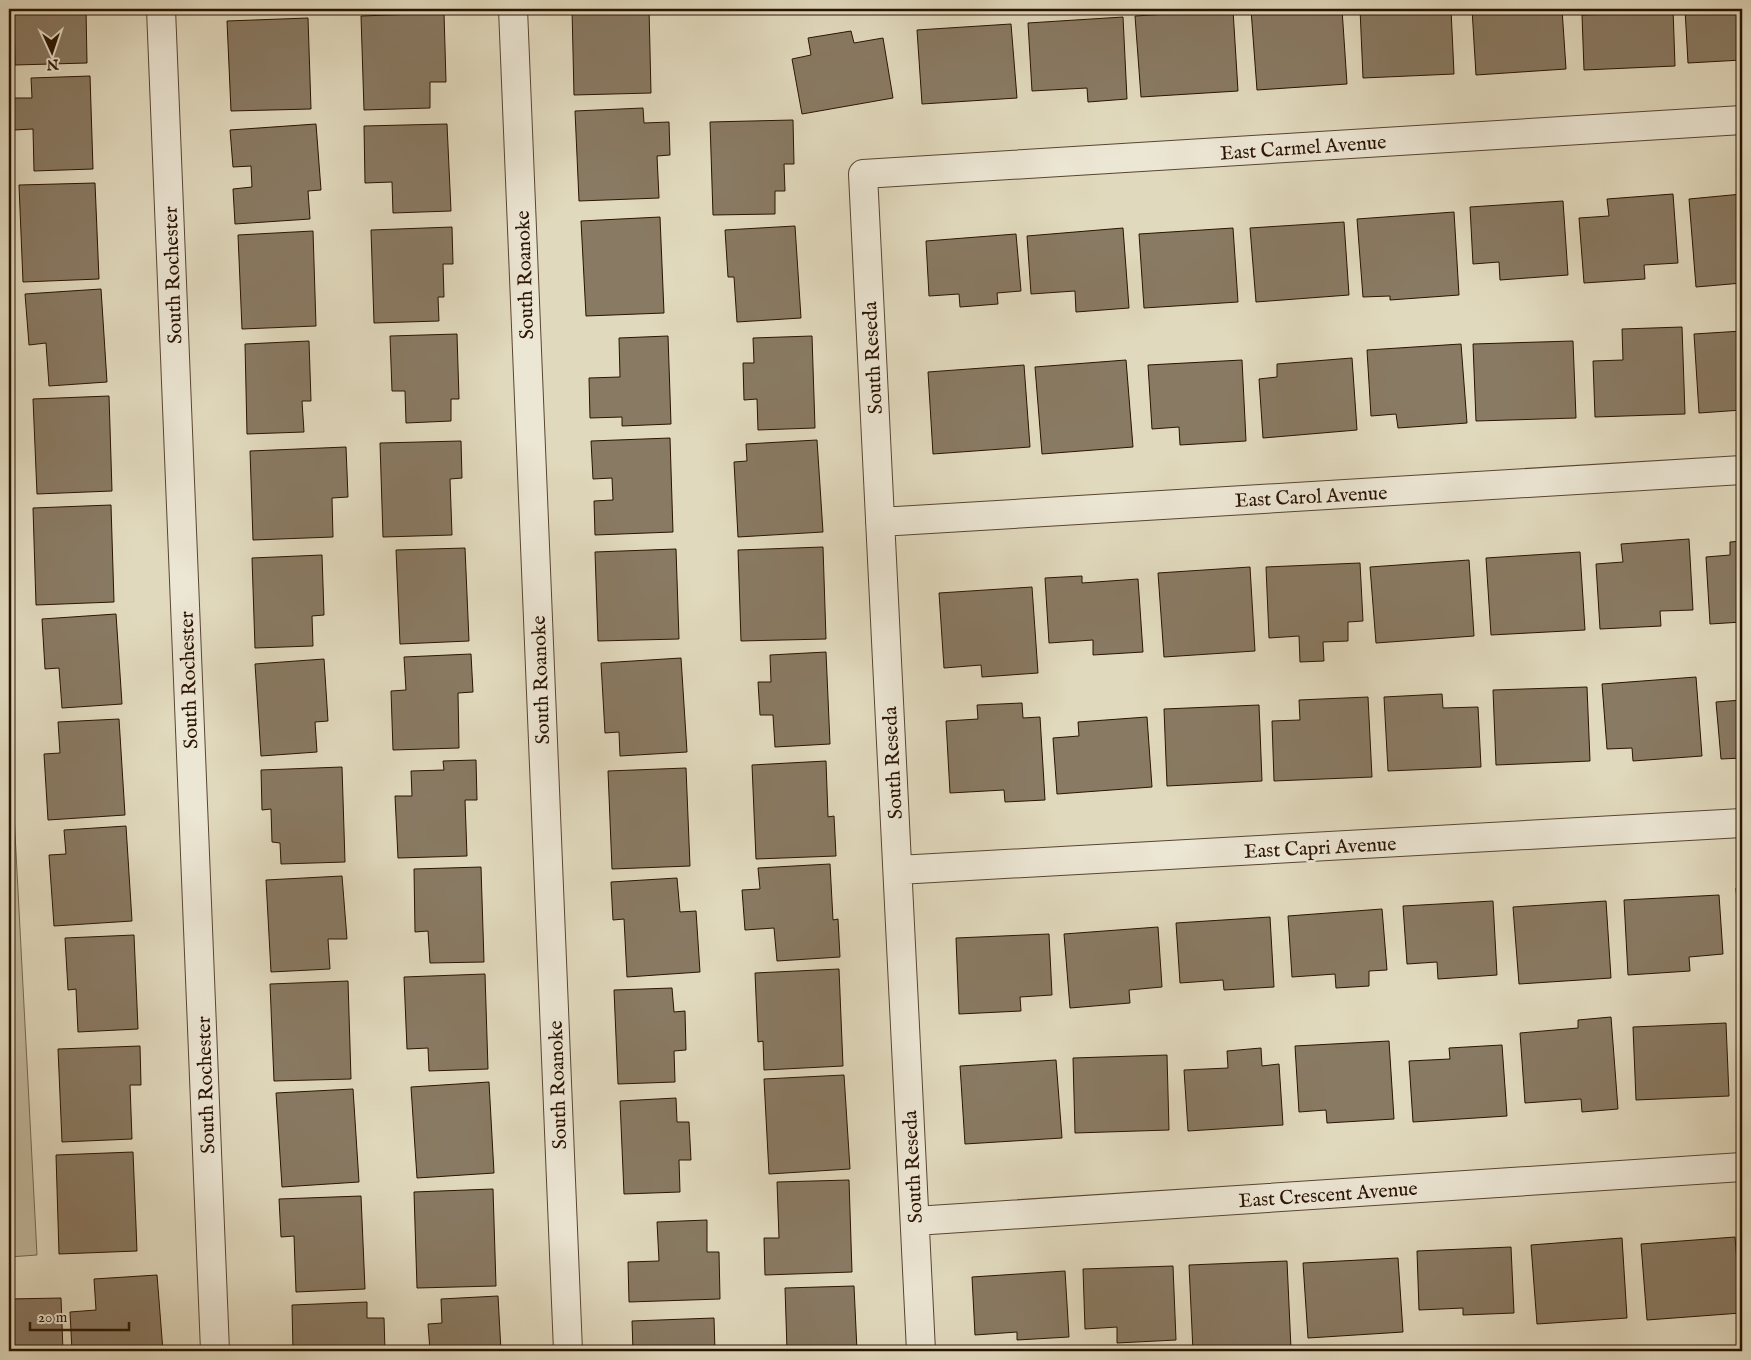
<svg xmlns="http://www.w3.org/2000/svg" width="1751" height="1360" font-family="'IM FELL English',serif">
<rect width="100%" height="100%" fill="#e1d9bd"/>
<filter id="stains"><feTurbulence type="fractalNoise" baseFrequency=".004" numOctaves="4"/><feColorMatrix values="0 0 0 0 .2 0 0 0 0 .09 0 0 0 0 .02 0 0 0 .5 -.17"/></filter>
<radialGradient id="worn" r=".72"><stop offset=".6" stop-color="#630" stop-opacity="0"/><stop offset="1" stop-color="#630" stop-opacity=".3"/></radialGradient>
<path fill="#c2b89d" stroke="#766650" d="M 9,718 L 37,1255 L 9,1257 Z"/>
<path fill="#897a63" stroke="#2a1402" d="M 14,9 L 86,9 L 87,63 L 15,65 Z
M 572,9 L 649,9 L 651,93 L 574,95 Z
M 1263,9 L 1342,9 L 1347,84 L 1257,90 L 1251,10 Z
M 1360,9 L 1451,9 L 1454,74 L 1363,78 Z
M 1472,9 L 1562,9 L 1566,69 L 1476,75 Z
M 1611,9 L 1673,9 L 1675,66 L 1584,70 L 1582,15 L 1611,14 Z
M 1685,9 L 1742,9 L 1742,60 L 1688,63 Z
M 1233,10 L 1238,91 L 1141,97 L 1135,16 Z
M 444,13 L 446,82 L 430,82 L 430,108 L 364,110 L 361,16 Z
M 1123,17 L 1127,99 L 1088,102 L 1087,88 L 1032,91 L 1028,23 Z
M 308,18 L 311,109 L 231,111 L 227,21 Z
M 1011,24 L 1017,98 L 922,104 L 917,30 Z
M 851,31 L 854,43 L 883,38 L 893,98 L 802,114 L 792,59 L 811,55 L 808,38 Z
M 90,76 L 93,169 L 34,171 L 33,129 L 14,130 L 13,98 L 32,98 L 31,78 Z
M 643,108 L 644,123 L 669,122 L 670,155 L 657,156 L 659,198 L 579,201 L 575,111 Z
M 793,120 L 794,164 L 784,164 L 785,191 L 775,191 L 775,214 L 713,215 L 710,122 Z
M 316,124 L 321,190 L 308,191 L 310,219 L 235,224 L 233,189 L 252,187 L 251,166 L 233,167 L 230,130 Z
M 447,124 L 451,211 L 393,213 L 392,182 L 365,183 L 364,126 Z
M 95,183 L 99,279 L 23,282 L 19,185 Z
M 1673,194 L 1678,263 L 1644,265 L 1645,279 L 1584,283 L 1579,218 L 1609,216 L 1607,199 Z
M 1742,194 L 1742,283 L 1696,287 L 1689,199 Z
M 1563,201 L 1568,275 L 1500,280 L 1499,262 L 1473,264 L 1470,207 Z
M 1454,212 L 1459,295 L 1390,300 L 1390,296 L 1363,297 L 1357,219 Z
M 660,217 L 664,313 L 586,316 L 581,221 Z
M 1344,222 L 1349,295 L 1256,302 L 1250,228 Z
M 795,226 L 801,318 L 737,322 L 734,277 L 728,277 L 725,230 Z
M 452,227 L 453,264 L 443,264 L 444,297 L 438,297 L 439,321 L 374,323 L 371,230 Z
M 1123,228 L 1129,308 L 1076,312 L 1075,291 L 1031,294 L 1027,236 Z
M 1233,228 L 1238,302 L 1144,308 L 1139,234 Z
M 313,231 L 316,326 L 242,329 L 238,235 Z
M 1016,234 L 1021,291 L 997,293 L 998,304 L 960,307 L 959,294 L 929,296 L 926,241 Z
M 101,289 L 107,382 L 49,386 L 46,343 L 29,345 L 25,294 Z
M 1682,327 L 1685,414 L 1595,417 L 1593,361 L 1623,360 L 1622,329 Z
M 1742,331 L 1742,410 L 1699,413 L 1694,334 Z
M 457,334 L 459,399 L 451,399 L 451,421 L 406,423 L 405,391 L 392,391 L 390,336 Z
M 668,336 L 671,424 L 622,426 L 622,417 L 590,418 L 589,378 L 620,377 L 619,338 Z
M 812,336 L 815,428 L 758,430 L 757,399 L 744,400 L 743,363 L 754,363 L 753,338 Z
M 309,341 L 311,401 L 302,401 L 304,432 L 247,434 L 245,344 Z
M 1573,341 L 1576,418 L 1476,421 L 1473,344 Z
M 1461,344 L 1467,423 L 1398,428 L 1396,414 L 1371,416 L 1367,350 Z
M 1352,358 L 1357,430 L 1263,438 L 1259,379 L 1277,377 L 1277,364 Z
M 1126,360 L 1133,447 L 1042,454 L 1035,367 Z
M 1242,360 L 1246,441 L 1180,445 L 1179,427 L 1152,429 L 1148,365 Z
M 1024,365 L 1030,447 L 933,454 L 928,372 Z
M 109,396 L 112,491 L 37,494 L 33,399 Z
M 670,438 L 673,532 L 595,535 L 594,501 L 613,500 L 612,478 L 593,479 L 591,441 Z
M 817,440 L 823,532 L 738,537 L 734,462 L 747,461 L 746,444 Z
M 461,441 L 462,478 L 450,479 L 452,535 L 383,537 L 380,443 Z
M 346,447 L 348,497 L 332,498 L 333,537 L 253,540 L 250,451 Z
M 111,505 L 114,602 L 36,605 L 33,508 Z
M 1689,539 L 1693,610 L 1660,611 L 1661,626 L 1600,629 L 1596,564 L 1623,562 L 1621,544 Z
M 1742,541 L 1742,622 L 1710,624 L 1706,557 L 1730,555 L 1730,542 Z
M 823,547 L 826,639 L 741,641 L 738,550 Z
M 465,548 L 469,641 L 400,644 L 396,550 Z
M 676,549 L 679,639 L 598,641 L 595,552 Z
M 1580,552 L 1585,630 L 1491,635 L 1486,558 Z
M 322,555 L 324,615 L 312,616 L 313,646 L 255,648 L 252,558 Z
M 1469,560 L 1474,636 L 1376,643 L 1370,567 Z
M 1360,563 L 1363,621 L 1348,622 L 1348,641 L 1323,642 L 1324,661 L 1300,662 L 1299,636 L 1269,638 L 1266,567 Z
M 1250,567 L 1255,651 L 1164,657 L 1158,573 Z
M 1082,576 L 1082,583 L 1138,579 L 1143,652 L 1093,655 L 1093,640 L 1049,643 L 1045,578 Z
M 1032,587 L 1038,673 L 982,677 L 981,665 L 944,668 L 939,593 Z
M 116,614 L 122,704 L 62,708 L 59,668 L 45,669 L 42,619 Z
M 826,652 L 830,744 L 775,747 L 773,715 L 760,715 L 758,682 L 771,682 L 770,655 Z
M 471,654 L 473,692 L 458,693 L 459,748 L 393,750 L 391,691 L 406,690 L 404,657 Z
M 681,658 L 687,752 L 620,756 L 619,732 L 605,733 L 601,663 Z
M 324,659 L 328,721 L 315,722 L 317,752 L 261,756 L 255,664 Z
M 1696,677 L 1702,756 L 1633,761 L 1632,748 L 1607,749 L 1602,684 Z
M 1587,687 L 1590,761 L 1496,765 L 1493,690 Z
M 1442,694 L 1443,708 L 1478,707 L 1481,767 L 1388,771 L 1384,697 Z
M 1368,697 L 1372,777 L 1274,781 L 1272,721 L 1300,720 L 1299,700 Z
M 1742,700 L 1742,758 L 1721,759 L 1716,702 Z
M 1022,703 L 1023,718 L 1040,717 L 1045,800 L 1005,802 L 1004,790 L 950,793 L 946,721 L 978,719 L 977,705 Z
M 1259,705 L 1262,781 L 1167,786 L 1164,709 Z
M 1147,717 L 1152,787 L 1057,794 L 1053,738 L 1079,736 L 1078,722 Z
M 119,719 L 125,815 L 48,820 L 44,754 L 60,753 L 58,722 Z
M 476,760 L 477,800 L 465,800 L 467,856 L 398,858 L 395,796 L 412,796 L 411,771 L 444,770 L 443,761 Z
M 826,761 L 828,817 L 834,816 L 836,856 L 756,859 L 752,765 Z
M 342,767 L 345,862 L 281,864 L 280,843 L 272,842 L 271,809 L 262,810 L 261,770 Z
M 686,768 L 690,866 L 612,869 L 608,771 Z
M 126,826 L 132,921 L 54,926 L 49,855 L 66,854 L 64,830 Z
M 830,864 L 833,920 L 838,919 L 840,957 L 777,961 L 774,928 L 745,930 L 742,890 L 760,889 L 758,868 Z
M 481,867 L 484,962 L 430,963 L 428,931 L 415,932 L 414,869 Z
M 342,876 L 347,939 L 328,939 L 330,969 L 271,972 L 266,880 Z
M 677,878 L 680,912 L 696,911 L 700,972 L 627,977 L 624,919 L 613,920 L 611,882 Z
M 1736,888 L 1742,888 L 1742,947 L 1740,947 Z
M 1719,895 L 1723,954 L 1689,957 L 1690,971 L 1628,975 L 1624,900 Z
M 1493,901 L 1497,975 L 1438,979 L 1437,962 L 1407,964 L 1403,906 Z
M 1606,901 L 1611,978 L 1519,984 L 1513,907 Z
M 1382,909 L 1387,970 L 1369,971 L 1369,986 L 1336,988 L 1335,974 L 1292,977 L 1288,916 Z
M 1270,917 L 1274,987 L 1224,990 L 1223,980 L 1180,983 L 1176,923 Z
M 1158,927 L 1162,987 L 1129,990 L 1130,1003 L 1070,1008 L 1064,934 Z
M 1049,934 L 1052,995 L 1020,997 L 1021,1011 L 959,1014 L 956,938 Z
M 134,935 L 138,1029 L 78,1032 L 76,989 L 68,990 L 65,938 Z
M 839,969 L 843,1066 L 764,1070 L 763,1041 L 758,1042 L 755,973 Z
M 485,974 L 488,1069 L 429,1071 L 428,1048 L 407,1049 L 404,977 Z
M 348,981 L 351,1079 L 274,1081 L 270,984 Z
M 672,988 L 674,1012 L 685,1011 L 686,1050 L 674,1051 L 675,1082 L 618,1084 L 614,990 Z
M 1611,1017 L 1618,1109 L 1582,1112 L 1581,1099 L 1525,1103 L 1520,1033 L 1578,1028 L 1578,1020 Z
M 1726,1023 L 1729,1096 L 1636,1100 L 1633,1027 Z
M 1389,1041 L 1394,1119 L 1327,1123 L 1326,1110 L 1299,1112 L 1295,1046 Z
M 1502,1045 L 1507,1116 L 1413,1122 L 1409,1061 L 1450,1059 L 1449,1048 Z
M 140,1046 L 141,1085 L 130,1085 L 132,1139 L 62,1142 L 58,1049 Z
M 1261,1048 L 1262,1066 L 1279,1064 L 1283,1125 L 1188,1131 L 1184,1070 L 1228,1068 L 1227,1051 Z
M 1167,1055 L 1169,1130 L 1075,1133 L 1073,1058 Z
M 1056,1060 L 1062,1138 L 965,1144 L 960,1066 Z
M 844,1075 L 850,1169 L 769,1174 L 764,1079 Z
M 489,1082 L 494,1173 L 417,1178 L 411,1087 Z
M 353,1089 L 359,1182 L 282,1187 L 276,1093 Z
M 676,1098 L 677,1122 L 689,1122 L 691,1160 L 679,1160 L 680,1192 L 624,1194 L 620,1101 Z
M 133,1152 L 137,1251 L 59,1254 L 56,1155 Z
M 849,1180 L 852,1272 L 765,1275 L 764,1238 L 779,1238 L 777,1182 Z
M 493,1189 L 496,1286 L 417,1288 L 414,1192 Z
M 361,1196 L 365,1289 L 296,1292 L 294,1236 L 281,1237 L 279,1199 Z
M 707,1220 L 707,1252 L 719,1252 L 720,1299 L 629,1302 L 628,1262 L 659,1261 L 657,1222 Z
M 1735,1237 L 1741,1313 L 1647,1320 L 1641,1244 Z
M 1622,1238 L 1627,1318 L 1537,1324 L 1531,1245 Z
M 1511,1247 L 1514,1313 L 1463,1315 L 1463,1308 L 1419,1310 L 1417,1251 Z
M 1398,1258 L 1403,1332 L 1308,1338 L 1303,1263 Z
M 1287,1261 L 1291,1349 L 1193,1351 L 1189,1265 Z
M 1173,1266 L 1176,1340 L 1117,1343 L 1117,1327 L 1085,1329 L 1083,1269 Z
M 1065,1271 L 1069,1337 L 1017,1340 L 1017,1332 L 975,1335 L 972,1277 Z
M 157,1275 L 163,1351 L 72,1351 L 70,1312 L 96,1310 L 94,1279 Z
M 854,1286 L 857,1351 L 800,1351 L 800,1350 L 787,1350 L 785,1288 Z
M 498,1296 L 501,1351 L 442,1351 L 442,1350 L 430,1351 L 428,1324 L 442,1323 L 441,1299 Z
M 61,1298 L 63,1351 L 9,1351 L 9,1299 Z
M 367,1302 L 367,1318 L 384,1318 L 385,1351 L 293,1351 L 292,1305 Z
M 714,1318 L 715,1351 L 633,1351 L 632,1321 Z"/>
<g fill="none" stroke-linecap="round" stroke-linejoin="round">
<g stroke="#584531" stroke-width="30">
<path id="minor" d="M 161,9 L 215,1351
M 513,9 L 568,1351
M 880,522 L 1742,470
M 898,870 L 1742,823
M 915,1221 L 1742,1167
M 921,1351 L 863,174 L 1742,120"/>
</g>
<use href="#minor" stroke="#ece6d4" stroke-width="28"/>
</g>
<g text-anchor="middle" stroke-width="5" stroke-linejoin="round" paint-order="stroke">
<g font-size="20" fill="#2a1402" stroke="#ece6d4">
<text transform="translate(1303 147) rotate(-4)" y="7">East Carmel Avenue</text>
<text transform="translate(172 275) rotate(-92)" y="7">South Rochester</text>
<text transform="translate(524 275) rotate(-92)" y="7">South Roanoke</text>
<text transform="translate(872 358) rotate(-93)" y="7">South Reseda</text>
<text transform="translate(1311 496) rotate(-3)" y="7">East Carol Avenue</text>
<text transform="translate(188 680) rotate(-92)" y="7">South Rochester</text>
<text transform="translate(540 680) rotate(-92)" y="7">South Roanoke</text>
<text transform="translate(892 763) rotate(-93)" y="7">South Reseda</text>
<text transform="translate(1320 847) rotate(-3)" y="7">East Capri Avenue</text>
<text transform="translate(205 1085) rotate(-92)" y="7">South Rochester</text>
<text transform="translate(557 1085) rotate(-92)" y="7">South Roanoke</text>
<text transform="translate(912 1167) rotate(-93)" y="7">South Reseda</text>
<text transform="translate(1328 1194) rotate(-4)" y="7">East Crescent Avenue</text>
</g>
</g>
<rect width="1751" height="1360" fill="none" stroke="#e1d9bd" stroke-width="30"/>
<rect x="10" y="10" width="1731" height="1340" fill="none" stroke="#2a1402" stroke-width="2.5"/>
<rect x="15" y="15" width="1721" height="1330" fill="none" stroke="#2a1402"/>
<g transform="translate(52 52) rotate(177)" stroke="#ece6d4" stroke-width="4" paint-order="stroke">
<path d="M0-4L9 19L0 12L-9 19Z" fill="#2a1402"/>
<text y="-8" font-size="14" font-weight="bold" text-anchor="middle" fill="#2a1402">N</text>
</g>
<path d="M30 1322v8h99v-8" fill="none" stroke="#2a1402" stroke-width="2.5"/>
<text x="38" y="1322" font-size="15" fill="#2a1402" stroke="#ece6d4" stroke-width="4" paint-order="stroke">20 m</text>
<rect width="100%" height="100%" filter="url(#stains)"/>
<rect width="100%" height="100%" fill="url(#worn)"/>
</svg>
